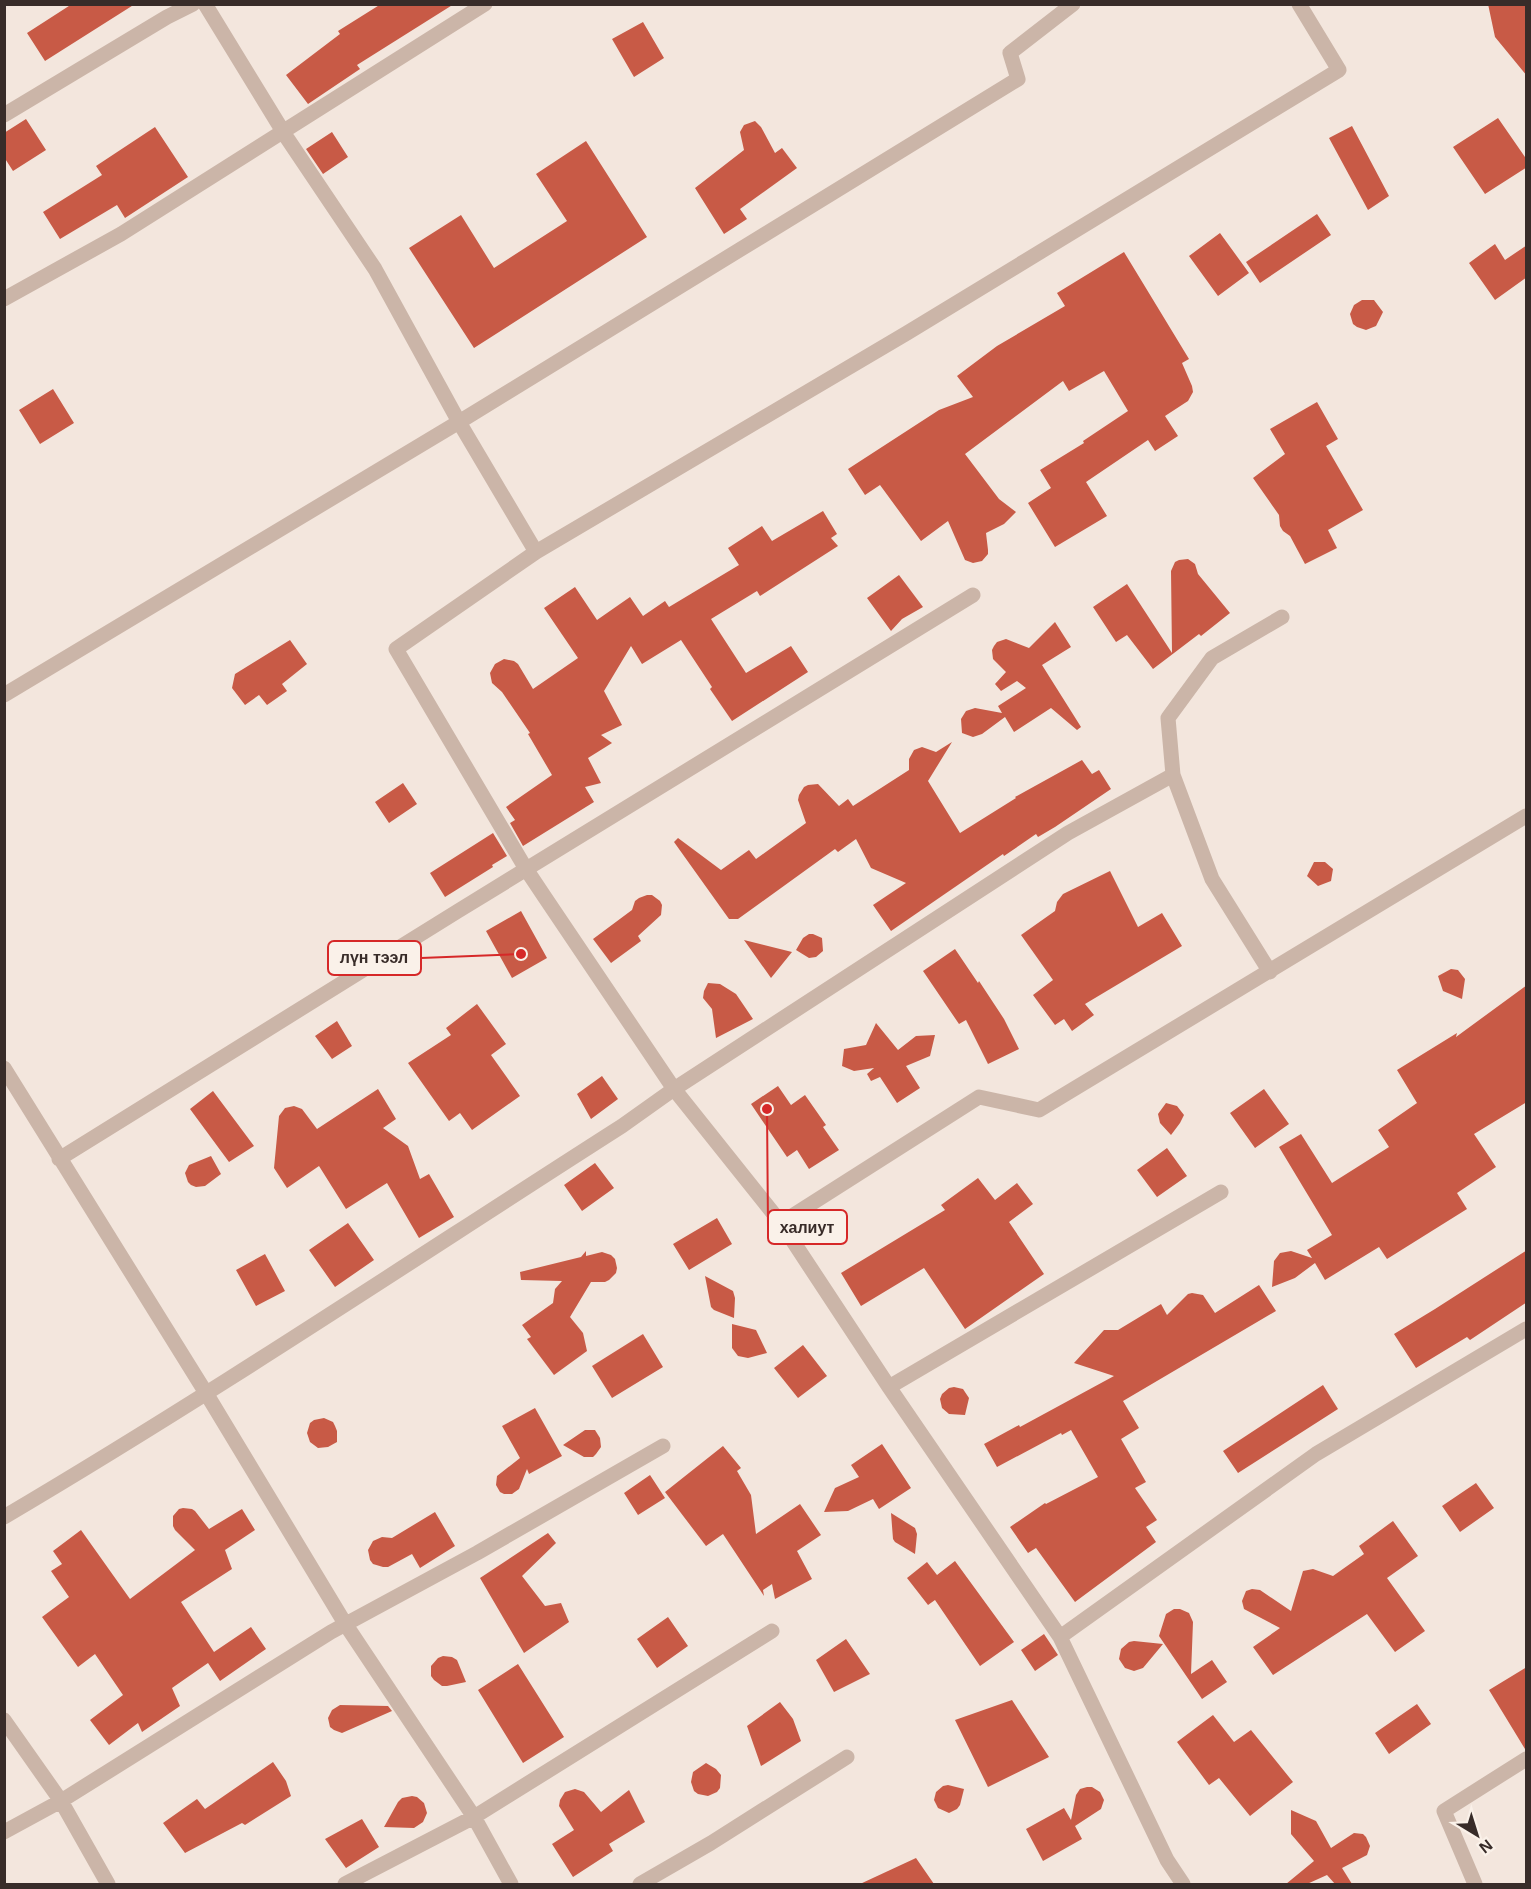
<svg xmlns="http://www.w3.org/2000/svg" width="1531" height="1889" font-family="Helvetica,sans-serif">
<rect width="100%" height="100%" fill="#f3e6dd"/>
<path fill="#c85a46" d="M 72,4 L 135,4 L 45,61 L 27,33 Z
M 381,4 L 454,4 L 357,65 L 360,69 L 308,104 L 286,75 L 340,34 L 338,31 Z
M 1488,4 L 1527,4 L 1527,76 L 1495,37 Z
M 643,22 L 664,58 L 634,77 L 612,39 Z
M 1498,118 L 1527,160 L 1527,167 L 1485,194 L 1453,147 Z
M 26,119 L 46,150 L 13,171 L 4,157 L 4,133 Z
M 755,121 L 761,127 L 775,153 L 782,148 L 797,168 L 740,209 L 747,219 L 724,234 L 695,188 L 744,150 L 740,132 L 744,125 Z
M 1352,126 L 1389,196 L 1368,210 L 1329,138 Z
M 155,127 L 188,177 L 125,218 L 117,205 L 60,239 L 43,212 L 102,175 L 96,166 Z
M 332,132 L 348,157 L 323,174 L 306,149 Z
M 586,141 L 647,237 L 474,348 L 409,248 L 461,215 L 494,268 L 567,221 L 536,174 Z
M 1317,214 L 1331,235 L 1260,283 L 1246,262 Z
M 1220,233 L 1249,273 L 1218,296 L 1189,256 Z
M 1495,244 L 1505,260 L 1527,245 L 1527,277 L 1495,300 L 1469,263 Z
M 1124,252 L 1189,359 L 1182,363 L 1192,386 L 1193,392 L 1188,401 L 1165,416 L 1178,436 L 1155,451 L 1148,440 L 1086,482 L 1107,516 L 1055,547 L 1028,503 L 1051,488 L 1040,470 L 1084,443 L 1083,441 L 1128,411 L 1104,371 L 1069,391 L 1063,381 L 965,454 L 999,499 L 1016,512 L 1004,524 L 986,533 L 988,550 L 988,554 L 982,561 L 973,563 L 965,560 L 948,521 L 921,541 L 880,485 L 865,495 L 848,469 L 939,410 L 973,397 L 957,376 L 997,346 L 1065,306 L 1057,293 Z
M 1362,300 L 1374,300 L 1383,312 L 1376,326 L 1366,330 L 1357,327 L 1353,324 L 1350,314 L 1354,305 Z
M 53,389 L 74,423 L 40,444 L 19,410 Z
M 1317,402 L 1338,439 L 1326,446 L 1363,510 L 1328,530 L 1337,548 L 1305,564 L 1290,536 L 1283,531 L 1280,526 L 1279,515 L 1253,478 L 1285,454 L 1270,429 Z
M 823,511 L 837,534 L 831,538 L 838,546 L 760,596 L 757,591 L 711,619 L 746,673 L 791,646 L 808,672 L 732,721 L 710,689 L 712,687 L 681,640 L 642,664 L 631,646 L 604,691 L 622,725 L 601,735 L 612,743 L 588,758 L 601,783 L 585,787 L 594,802 L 523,846 L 510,823 L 515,820 L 506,807 L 552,775 L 528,734 L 530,733 L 502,692 L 492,683 L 490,673 L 495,664 L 504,659 L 514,661 L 518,664 L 533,689 L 578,658 L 544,608 L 575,587 L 597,620 L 630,597 L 643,616 L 665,601 L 669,607 L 739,565 L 728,548 L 762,526 L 772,541 Z
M 1188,559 L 1195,564 L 1198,574 L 1230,613 L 1201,636 L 1199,634 L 1153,669 L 1127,635 L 1116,642 L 1093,607 L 1127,584 L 1172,653 L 1171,571 L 1175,562 L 1179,560 Z
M 899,575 L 923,607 L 902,619 L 891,631 L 867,598 Z
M 1055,622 L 1071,647 L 1042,665 L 1081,727 L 1077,730 L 1051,708 L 1014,732 L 1005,717 L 982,734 L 973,737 L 962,733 L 961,719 L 966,711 L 975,708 L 1002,713 L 998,706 L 1026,688 L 1017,681 L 1001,691 L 995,684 L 1006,672 L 993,659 L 992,650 L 994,646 L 997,642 L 1006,639 L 1029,648 Z
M 290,640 L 307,664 L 282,684 L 287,691 L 267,705 L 259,695 L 245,705 L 232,688 L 235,674 Z
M 952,742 L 928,781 L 960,833 L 1016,798 L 1015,797 L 1082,760 L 1092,774 L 1099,770 L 1111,789 L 1055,827 L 1038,837 L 1036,834 L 1004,856 L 1003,854 L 891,931 L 873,905 L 906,883 L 871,868 L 856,839 L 838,852 L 835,849 L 738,919 L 729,919 L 674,842 L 678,838 L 721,870 L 749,850 L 756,859 L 806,823 L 798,800 L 799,795 L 804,787 L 808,785 L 818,784 L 839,806 L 848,799 L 853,806 L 909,770 L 909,759 L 914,750 L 922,747 L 936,752 Z
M 403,783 L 417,804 L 389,823 L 375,802 Z
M 493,833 L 507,856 L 492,865 L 493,867 L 445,897 L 430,873 Z
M 1314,862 L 1325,862 L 1333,869 L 1331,881 L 1318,886 L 1307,876 Z
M 1110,871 L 1138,927 L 1162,913 L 1182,946 L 1085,1004 L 1094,1015 L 1072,1031 L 1064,1019 L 1055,1025 L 1033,995 L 1053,980 L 1021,935 L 1055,911 L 1057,902 L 1063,894 Z
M 647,895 L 652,895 L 660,901 L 662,905 L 661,915 L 638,936 L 641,941 L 611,963 L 593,939 L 632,910 L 635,901 L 639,898 Z
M 521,911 L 547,958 L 512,978 L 486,931 Z
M 809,934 L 813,934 L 822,938 L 823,951 L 816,957 L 809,958 L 796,950 L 803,938 Z
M 744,940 L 792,952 L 771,978 Z
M 955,949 L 978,983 L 979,981 L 1004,1019 L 1019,1049 L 988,1064 L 966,1020 L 959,1024 L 923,971 Z
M 1451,969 L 1458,970 L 1465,979 L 1462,999 L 1443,991 L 1438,976 Z
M 708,983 L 720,984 L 736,994 L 753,1019 L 716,1038 L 712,1009 L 703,998 L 704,991 Z
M 1527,985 L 1527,1102 L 1474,1134 L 1496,1167 L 1457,1193 L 1467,1209 L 1387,1259 L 1379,1247 L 1325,1280 L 1315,1263 L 1295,1278 L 1272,1287 L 1274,1261 L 1280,1253 L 1291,1251 L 1312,1258 L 1307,1250 L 1332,1235 L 1279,1147 L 1301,1134 L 1332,1183 L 1389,1147 L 1378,1130 L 1417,1103 L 1397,1070 L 1457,1033 L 1456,1037 Z
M 477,1004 L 506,1044 L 491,1055 L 520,1096 L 472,1130 L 460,1113 L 449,1121 L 408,1063 L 451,1035 L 446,1028 Z
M 337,1021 L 352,1046 L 332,1059 L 315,1036 Z
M 876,1023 L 898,1050 L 916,1036 L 935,1035 L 930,1056 L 906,1066 L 920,1088 L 897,1103 L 880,1077 L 871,1081 L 867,1074 L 874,1068 L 854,1071 L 842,1066 L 844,1049 L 866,1045 Z
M 602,1076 L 618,1099 L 591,1119 L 577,1094 Z
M 778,1086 L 791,1105 L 805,1095 L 826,1125 L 823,1127 L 839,1150 L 809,1169 L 797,1150 L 787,1157 L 751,1104 Z
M 378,1089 L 396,1119 L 383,1128 L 408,1146 L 420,1179 L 429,1174 L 454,1217 L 419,1238 L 387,1183 L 346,1209 L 319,1166 L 287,1188 L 274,1168 L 279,1116 L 285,1108 L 294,1106 L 302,1109 L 317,1129 Z
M 1264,1089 L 1289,1124 L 1255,1148 L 1230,1113 Z
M 213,1091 L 254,1146 L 229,1162 L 190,1109 Z
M 1166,1103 L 1177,1106 L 1184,1115 L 1180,1123 L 1171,1135 L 1160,1123 L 1158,1114 Z
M 1167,1148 L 1187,1176 L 1157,1197 L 1137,1170 Z
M 211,1156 L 221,1174 L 205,1186 L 196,1187 L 191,1185 L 188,1182 L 185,1173 L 189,1165 Z
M 595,1163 L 614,1188 L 582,1211 L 564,1185 Z
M 978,1178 L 995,1200 L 1017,1183 L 1033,1204 L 1009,1222 L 1044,1274 L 965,1329 L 924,1268 L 861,1306 L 841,1273 L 945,1210 L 941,1205 Z
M 717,1218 L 732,1244 L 689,1270 L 673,1244 Z
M 348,1223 L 374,1260 L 335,1287 L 309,1250 Z
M 1527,1250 L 1527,1302 L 1470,1340 L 1467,1337 L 1416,1368 L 1394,1334 L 1435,1309 Z
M 586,1251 L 586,1256 L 602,1252 L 611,1255 L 615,1259 L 617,1268 L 616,1273 L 609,1280 L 605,1282 L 591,1282 L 570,1317 L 583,1333 L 587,1351 L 554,1375 L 527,1339 L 531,1337 L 522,1325 L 553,1303 L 555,1289 L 562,1281 L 521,1280 L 520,1272 L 581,1257 Z
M 265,1254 L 285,1291 L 256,1306 L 236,1270 Z
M 705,1276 L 733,1291 L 735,1298 L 734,1318 L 714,1310 L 711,1307 Z
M 1259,1285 L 1276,1311 L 1123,1401 L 1139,1428 L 1121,1439 L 1146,1482 L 1135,1488 L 1157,1520 L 1146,1527 L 1156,1542 L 1075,1602 L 1036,1548 L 1028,1553 L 1010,1527 L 1045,1503 L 1046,1504 L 1098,1477 L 1071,1430 L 1062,1435 L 1061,1433 L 997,1467 L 984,1444 L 1019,1425 L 1020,1427 L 1114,1376 L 1074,1363 L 1104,1330 L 1118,1330 L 1161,1304 L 1167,1315 L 1188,1294 L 1192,1293 L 1203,1295 L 1215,1313 Z
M 732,1324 L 756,1330 L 767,1353 L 748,1358 L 738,1356 L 732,1348 Z
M 643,1334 L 663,1367 L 612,1398 L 592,1366 Z
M 803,1345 L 827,1376 L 798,1398 L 774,1368 Z
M 1323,1385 L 1338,1409 L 1238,1473 L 1223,1451 Z
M 954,1387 L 963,1389 L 969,1398 L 965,1415 L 949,1414 L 942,1408 L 940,1399 L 942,1394 L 949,1388 Z
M 535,1408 L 562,1456 L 529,1474 L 527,1469 L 519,1489 L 512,1494 L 504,1494 L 500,1492 L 496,1485 L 497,1476 L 520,1458 L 502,1426 Z
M 324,1418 L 333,1422 L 335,1426 L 337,1431 L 337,1442 L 328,1447 L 318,1448 L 310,1442 L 307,1433 L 310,1423 L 314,1420 Z
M 585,1430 L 595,1430 L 600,1438 L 601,1447 L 596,1454 L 593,1457 L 584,1457 L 563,1445 Z
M 882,1444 L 911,1488 L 879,1509 L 873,1499 L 848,1511 L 824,1512 L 835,1488 L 859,1477 L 851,1465 Z
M 723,1446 L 741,1468 L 737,1471 L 751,1495 L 756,1534 L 800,1504 L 821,1535 L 797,1551 L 812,1579 L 775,1599 L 772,1584 L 763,1590 L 764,1596 L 723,1534 L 706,1546 L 665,1492 Z
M 650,1475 L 665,1498 L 638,1515 L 624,1493 Z
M 1476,1483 L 1494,1508 L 1460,1532 L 1442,1506 Z
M 183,1508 L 192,1509 L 195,1511 L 209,1529 L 242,1509 L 255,1530 L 225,1550 L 232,1569 L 181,1602 L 214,1652 L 251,1627 L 266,1649 L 220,1681 L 208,1663 L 172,1688 L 180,1706 L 142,1732 L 138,1723 L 109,1745 L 90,1720 L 123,1695 L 95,1654 L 78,1667 L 42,1617 L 69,1597 L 51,1571 L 62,1564 L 53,1551 L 81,1530 L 130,1599 L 195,1550 L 175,1530 L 173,1526 L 173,1516 L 179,1509 Z
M 435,1512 L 455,1546 L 420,1568 L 412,1554 L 388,1567 L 383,1567 L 373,1564 L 370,1560 L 368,1550 L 373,1541 L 382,1537 L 392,1538 Z
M 891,1513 L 915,1528 L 917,1534 L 915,1554 L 895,1542 L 893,1539 Z
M 1393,1521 L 1418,1556 L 1387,1578 L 1425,1631 L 1395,1652 L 1367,1614 L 1273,1675 L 1253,1647 L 1280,1628 L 1244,1609 L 1242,1601 L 1246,1591 L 1252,1589 L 1260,1590 L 1291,1611 L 1303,1571 L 1313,1569 L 1333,1576 L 1364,1554 L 1359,1546 Z
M 548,1533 L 556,1543 L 522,1576 L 545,1606 L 561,1603 L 569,1622 L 524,1653 L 480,1578 Z
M 955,1561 L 1014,1642 L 980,1666 L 935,1600 L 928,1605 L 907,1578 L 927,1562 L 937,1575 Z
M 1174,1609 L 1180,1609 L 1189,1613 L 1193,1622 L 1191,1674 L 1212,1660 L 1227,1682 L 1202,1699 L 1159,1636 L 1166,1614 Z
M 668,1617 L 688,1646 L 657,1668 L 637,1639 Z
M 1044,1634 L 1058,1655 L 1035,1671 L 1021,1650 Z
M 846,1639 L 870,1674 L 834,1692 L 816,1660 Z
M 1134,1641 L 1163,1644 L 1143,1668 L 1134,1671 L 1125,1668 L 1119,1659 L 1121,1649 L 1129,1642 Z
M 443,1656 L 452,1657 L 457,1660 L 466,1682 L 447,1686 L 442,1686 L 434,1680 L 431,1676 L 431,1666 L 438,1658 Z
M 518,1664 L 564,1737 L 523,1763 L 478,1690 Z
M 1527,1667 L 1527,1749 L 1525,1749 L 1489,1690 Z
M 1012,1700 L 1049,1757 L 988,1787 L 955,1720 Z
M 780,1702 L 793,1719 L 801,1741 L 761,1766 L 747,1726 Z
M 1417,1704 L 1431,1724 L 1389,1754 L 1375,1733 Z
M 340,1705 L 388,1706 L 392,1711 L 342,1733 L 334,1730 L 330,1727 L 328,1718 L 332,1710 Z
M 1213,1715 L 1234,1742 L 1251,1730 L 1293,1782 L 1250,1816 L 1219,1778 L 1209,1785 L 1177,1742 Z
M 273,1762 L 286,1781 L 291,1796 L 245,1825 L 242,1823 L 185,1853 L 163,1823 L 197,1799 L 205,1809 Z
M 706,1763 L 716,1769 L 721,1775 L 720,1788 L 717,1792 L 708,1796 L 698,1794 L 694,1791 L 691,1782 L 693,1772 Z
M 948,1785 L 964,1789 L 960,1805 L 957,1809 L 949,1813 L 938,1808 L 934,1800 L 936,1792 L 943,1786 Z
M 1087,1787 L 1092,1787 L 1100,1792 L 1104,1800 L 1101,1809 L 1075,1826 L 1082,1839 L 1043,1861 L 1026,1829 L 1064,1808 L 1071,1820 L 1076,1795 L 1080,1789 Z
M 575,1789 L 584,1792 L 601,1812 L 629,1790 L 645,1822 L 609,1844 L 613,1851 L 573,1877 L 552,1844 L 574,1830 L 559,1806 L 560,1800 L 565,1792 Z
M 412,1796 L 417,1797 L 424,1803 L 427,1813 L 423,1822 L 414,1828 L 384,1827 L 398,1802 L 402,1798 Z
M 1291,1810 L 1316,1821 L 1331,1848 L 1354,1833 L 1363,1834 L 1366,1837 L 1370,1846 L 1367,1855 L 1342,1868 L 1352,1884 L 1335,1884 L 1327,1875 L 1307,1884 L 1286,1884 L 1314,1861 L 1291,1834 Z
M 362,1819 L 379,1847 L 346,1868 L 325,1839 Z
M 916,1858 L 934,1884 L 860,1884 Z"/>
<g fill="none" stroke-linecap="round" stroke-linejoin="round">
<path stroke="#cbb5a8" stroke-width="15" d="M 205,4 L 287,138 L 375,269 L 459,422 L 536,552
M 4,115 L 167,17 L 193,4
M 4,299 L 121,234 L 485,4
M 4,695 L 459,422 L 1018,79 L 1010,53 L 1073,4
M 1270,972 L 1212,879 L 1173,775 L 1168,718 L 1212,658 L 1282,617
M 4,1068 L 206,1393 L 346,1625 L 474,1817 L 511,1884
M 59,1159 L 458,911 L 973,595
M 781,1223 L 979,1097 L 1039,1110 L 1526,816
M 889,1387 L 1221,1192
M 4,1517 C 214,1393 417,1257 622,1126 L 674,1089 L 1068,833 L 1173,775
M 1060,1637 L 1316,1454 L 1526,1329
M 4,1720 L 61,1801 L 108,1884
M 4,1832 L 61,1801 L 331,1632 L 477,1553 L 663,1446
M 345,1884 L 474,1817 L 772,1631
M 640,1884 L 711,1843 L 847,1757
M 1183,1884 L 1167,1860 L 1060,1637 L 889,1387 L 781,1223 L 674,1089 L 544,896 L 526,869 L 396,649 L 536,552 L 907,333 L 1339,70 L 1299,4
M 1475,1884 L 1444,1811 L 1526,1759"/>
</g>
<path fill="none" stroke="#d62828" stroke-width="2" d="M521 954L421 958M767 1109L768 1227"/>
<g fill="#d62828" stroke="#faf1e9" stroke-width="2">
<circle cx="521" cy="954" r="6"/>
<circle cx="767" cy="1109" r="6"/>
</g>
<g fill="#faf1e9" stroke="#d62828" stroke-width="2">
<rect x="328" y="941" width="93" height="34" rx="6"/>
<rect x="768" y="1210" width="79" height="34" rx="6"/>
</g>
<g font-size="16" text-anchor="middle" font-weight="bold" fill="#382c29">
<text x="374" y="963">лүн тээл</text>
<text x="807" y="1233">халиут</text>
</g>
<rect width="1531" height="1889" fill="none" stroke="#382c29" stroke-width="12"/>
<g transform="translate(1477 1835) rotate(142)" stroke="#faf1e9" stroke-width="4.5" paint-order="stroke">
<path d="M0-4.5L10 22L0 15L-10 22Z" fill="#382c29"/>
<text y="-9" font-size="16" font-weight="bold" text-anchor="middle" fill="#382c29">N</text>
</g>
</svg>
